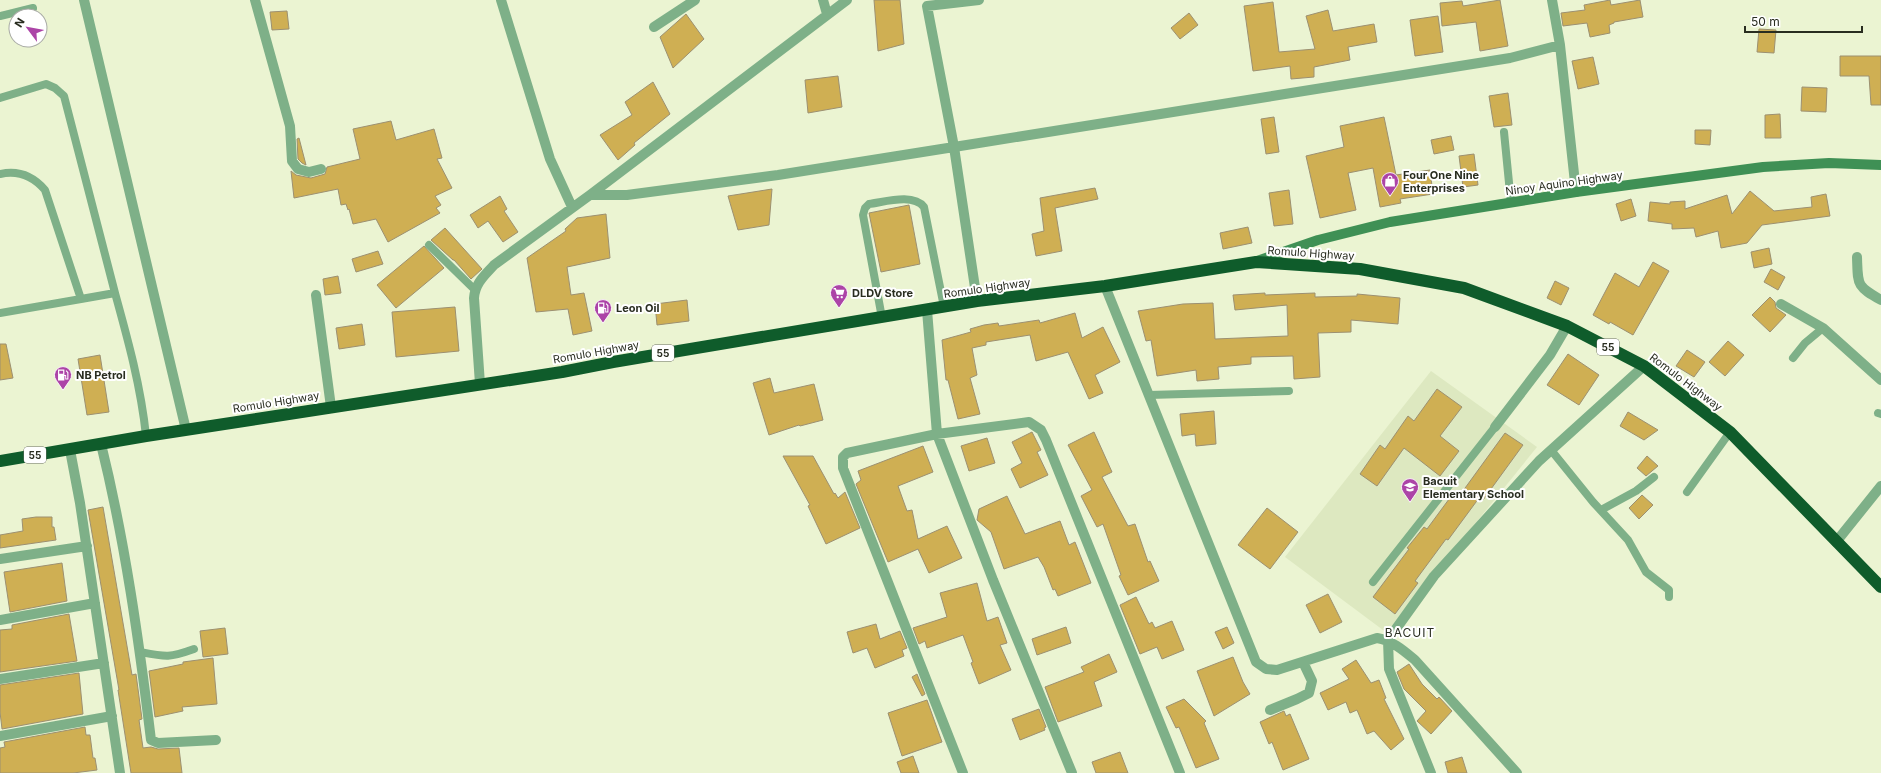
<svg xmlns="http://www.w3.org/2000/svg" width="1881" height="773" font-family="Inter,sans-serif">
<rect width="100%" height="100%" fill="#ebf4d2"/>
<path fill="#dde8c0" d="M 1431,371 L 1537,447 L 1387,633 L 1285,557 Z"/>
<path fill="#cfaf53" stroke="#9c9071" d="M 874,0 L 900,0 L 904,44 L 878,51 Z
M 1500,0 L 1508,46 L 1480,51 L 1476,22 L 1442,26 L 1440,3 L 1462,1 L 1463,6 Z
M 1610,0 L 1611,5 L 1640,0 L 1643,17 L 1614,22 L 1614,23 L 1609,25 L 1610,33 L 1590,37 L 1587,23 L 1563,26 L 1561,13 L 1585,10 L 1584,5 Z
M 1273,2 L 1279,52 L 1315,49 L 1306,16 L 1328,10 L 1333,31 L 1374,24 L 1377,42 L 1348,47 L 1350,60 L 1314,67 L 1314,77 L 1291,79 L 1290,66 L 1253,71 L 1244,6 Z
M 287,11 L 289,29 L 272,30 L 270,12 Z
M 1189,13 L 1198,25 L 1180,39 L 1171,28 Z
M 686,14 L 704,39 L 673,68 L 660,37 Z
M 1438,16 L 1443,52 L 1415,56 L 1410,20 Z
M 1759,29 L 1776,30 L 1774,53 L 1757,52 Z
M 1840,56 L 1881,56 L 1881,105 L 1871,105 L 1869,76 L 1840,76 Z
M 1593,57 L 1599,84 L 1578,89 L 1572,61 Z
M 838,76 L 842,107 L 808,113 L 805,80 Z
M 653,82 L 670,114 L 634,143 L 635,145 L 618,160 L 600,135 L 632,115 L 625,102 Z
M 1802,87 L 1827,88 L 1826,112 L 1801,111 Z
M 1508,93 L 1512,125 L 1494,127 L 1489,96 Z
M 1780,114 L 1781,138 L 1765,138 L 1765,115 Z
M 1274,117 L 1279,152 L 1266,154 L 1261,119 Z
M 1384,117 L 1396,175 L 1430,170 L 1433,194 L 1400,199 L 1401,203 L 1380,207 L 1373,168 L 1348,173 L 1356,210 L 1320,218 L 1306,156 L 1344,147 L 1340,126 Z
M 391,121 L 396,140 L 434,129 L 442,158 L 437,159 L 452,188 L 435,196 L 441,205 L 436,208 L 440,213 L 388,242 L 376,219 L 353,224 L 349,209 L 348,210 L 346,204 L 341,205 L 338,189 L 294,198 L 291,171 L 296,175 L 311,178 L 325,174 L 327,167 L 360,159 L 353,129 Z
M 1695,130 L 1711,130 L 1710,145 L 1695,144 Z
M 1451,136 L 1454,150 L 1434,154 L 1431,140 Z
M 299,138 L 306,165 L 302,163 L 298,159 L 297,139 Z
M 1474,154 L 1478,185 L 1463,187 L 1459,156 Z
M 1095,188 L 1098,199 L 1055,208 L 1062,251 L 1036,256 L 1032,234 L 1044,231 L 1040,198 Z
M 772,189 L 769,225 L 738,230 L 728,196 Z
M 1289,190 L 1293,224 L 1274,226 L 1269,193 Z
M 1750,191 L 1774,211 L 1812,207 L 1811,197 L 1826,194 L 1830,216 L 1762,225 L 1747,243 L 1721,248 L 1718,231 L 1696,237 L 1694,228 L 1672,229 L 1672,224 L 1648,221 L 1650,202 L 1670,204 L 1670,202 L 1685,201 L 1685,209 L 1727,195 L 1732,214 Z
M 500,196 L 507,209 L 504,211 L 518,232 L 503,242 L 488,221 L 478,228 L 470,215 Z
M 1631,199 L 1636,216 L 1621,221 L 1616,204 Z
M 909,205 L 920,264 L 881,272 L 869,213 Z
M 606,214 L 610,258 L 567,267 L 571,295 L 584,293 L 592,331 L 573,335 L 568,309 L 536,312 L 527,258 L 566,231 L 565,229 L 577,218 Z
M 1248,227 L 1252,243 L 1223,249 L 1220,233 Z
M 445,228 L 482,269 L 471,279 L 454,260 L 453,260 L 431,240 Z
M 424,246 L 444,268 L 396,308 L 377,285 Z
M 1769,248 L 1772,264 L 1754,268 L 1751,252 Z
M 378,251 L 383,264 L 356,272 L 352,259 Z
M 1653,262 L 1669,271 L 1633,335 L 1610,322 L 1609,324 L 1593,315 L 1615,273 L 1639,287 Z
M 1771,269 L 1785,277 L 1778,290 L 1764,282 Z
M 338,276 L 341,293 L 325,295 L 323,279 Z
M 1555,281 L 1569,288 L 1561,305 L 1547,298 Z
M 1265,293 L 1265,295 L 1315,293 L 1315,297 L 1357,296 L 1357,294 L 1400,298 L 1398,324 L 1351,320 L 1351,332 L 1318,333 L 1320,377 L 1294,379 L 1293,356 L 1251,357 L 1251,364 L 1218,367 L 1219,379 L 1197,381 L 1196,370 L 1157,376 L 1151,340 L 1146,341 L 1138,311 L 1183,304 L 1213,303 L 1215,339 L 1288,336 L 1287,305 L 1235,310 L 1233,295 Z
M 1770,297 L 1775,302 L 1776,308 L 1786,315 L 1770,332 L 1752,315 Z
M 687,300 L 689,321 L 657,325 L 655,304 Z
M 455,307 L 459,351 L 396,357 L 392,312 Z
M 1075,313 L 1082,338 L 1103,327 L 1120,362 L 1095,375 L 1103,393 L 1089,399 L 1068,352 L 1036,361 L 1030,335 L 986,342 L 986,345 L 972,348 L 977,375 L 970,378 L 980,414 L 958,419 L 948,380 L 946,380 L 942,340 L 971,332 L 970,329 L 984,325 L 998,323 L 999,326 L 1039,320 L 1040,323 Z
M 362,324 L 365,345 L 339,349 L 336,328 Z
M 1728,341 L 1744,355 L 1725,376 L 1709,362 Z
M 0,344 L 6,344 L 13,378 L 0,380 Z
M 1687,350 L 1705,362 L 1694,377 L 1676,366 Z
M 1568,354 L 1599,375 L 1579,405 L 1547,385 Z
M 100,355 L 109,412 L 87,415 L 78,359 Z
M 770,378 L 774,393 L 814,384 L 823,420 L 800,426 L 799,425 L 769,435 L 753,383 Z
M 1437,389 L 1462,407 L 1440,436 L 1459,451 L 1440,476 L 1404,448 L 1377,486 L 1360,474 L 1380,445 L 1385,449 L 1408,416 L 1414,421 Z
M 1214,411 L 1216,444 L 1196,446 L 1195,434 L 1182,436 L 1180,414 Z
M 1628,412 L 1658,430 L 1644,440 L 1620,426 Z
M 1032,432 L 1041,450 L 1037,452 L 1048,475 L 1020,488 L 1011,469 L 1022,463 L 1012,442 Z
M 1094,432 L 1112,472 L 1102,477 L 1128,526 L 1135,524 L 1148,562 L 1150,561 L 1159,581 L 1128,595 L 1119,576 L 1121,575 L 1103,524 L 1097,527 L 1081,496 L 1092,490 L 1068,445 Z
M 1505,433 L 1523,445 L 1483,500 L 1479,498 L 1448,540 L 1446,539 L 1415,581 L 1418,583 L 1395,614 L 1373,597 L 1409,549 L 1407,548 L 1424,527 L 1427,529 L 1455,491 L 1460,495 Z
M 987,438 L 995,463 L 969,471 L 961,446 Z
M 923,446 L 933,472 L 898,486 L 907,511 L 912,510 L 918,539 L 947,526 L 962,558 L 929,573 L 918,549 L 888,562 L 856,484 L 861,480 L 858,471 Z
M 783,456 L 813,456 L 834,494 L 835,493 L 838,498 L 845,492 L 860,528 L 826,544 L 808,506 L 810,505 Z
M 1647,456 L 1658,466 L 1646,476 L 1637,468 Z
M 1642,495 L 1653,505 L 1639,519 L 1629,508 Z
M 1007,496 L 1025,534 L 1060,521 L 1069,545 L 1075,542 L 1091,583 L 1058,596 L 1055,589 L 1053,590 L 1044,567 L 1038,557 L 1004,569 L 991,532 L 977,520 L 979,509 Z
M 103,507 L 132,675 L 136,674 L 142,719 L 139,720 L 143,748 L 151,747 L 158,749 L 179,748 L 182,773 L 131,773 L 118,690 L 119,690 L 88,510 Z
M 1267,508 L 1298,532 L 1270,569 L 1238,545 Z
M 36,517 L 52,517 L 52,527 L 54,527 L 56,540 L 0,548 L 0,535 L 23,531 L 22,519 Z
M 62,563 L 67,601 L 10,612 L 4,572 Z
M 977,583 L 987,621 L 998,617 L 1007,643 L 1000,645 L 1011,670 L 979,684 L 971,663 L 973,662 L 963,635 L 927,648 L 925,641 L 919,644 L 913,628 L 947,617 L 940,593 Z
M 1328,594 L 1342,622 L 1320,633 L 1306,605 Z
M 1136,597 L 1149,624 L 1152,622 L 1155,628 L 1172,621 L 1184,650 L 1162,659 L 1157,647 L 1140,654 L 1120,605 Z
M 69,614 L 77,661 L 0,672 L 0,630 L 12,629 L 12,625 Z
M 876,624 L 880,639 L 900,631 L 907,648 L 902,650 L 904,656 L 875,668 L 867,648 L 853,653 L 847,632 Z
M 1066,627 L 1071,643 L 1037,655 L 1032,639 Z
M 1227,627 L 1234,643 L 1223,649 L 1215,632 Z
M 225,628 L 228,654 L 203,657 L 200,631 Z
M 1109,654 L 1117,672 L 1094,682 L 1102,706 L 1058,722 L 1045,687 L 1084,672 L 1081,667 Z
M 1233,657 L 1243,682 L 1250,694 L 1214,716 L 1197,671 Z
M 213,658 L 217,704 L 182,707 L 183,711 L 155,717 L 149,671 L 183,664 L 183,662 Z
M 1356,660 L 1371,683 L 1379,680 L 1386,698 L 1384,699 L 1404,739 L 1391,750 L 1374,731 L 1367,734 L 1357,710 L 1350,713 L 1346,702 L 1328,710 L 1320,693 L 1349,679 L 1342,669 Z
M 1409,664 L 1422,684 L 1437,699 L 1439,697 L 1452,711 L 1431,734 L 1417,721 L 1426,711 L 1404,689 L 1397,672 Z
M 79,673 L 83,714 L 2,729 L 0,712 L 0,685 Z
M 917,674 L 925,694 L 922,696 L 912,677 Z
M 1184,699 L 1206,721 L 1204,723 L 1219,759 L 1196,768 L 1179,727 L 1176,728 L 1166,707 Z
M 927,700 L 942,742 L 902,756 L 888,713 Z
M 1039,709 L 1046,727 L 1044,728 L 1045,730 L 1020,740 L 1012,719 Z
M 1284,711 L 1286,716 L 1290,714 L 1309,759 L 1283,770 L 1272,742 L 1269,744 L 1260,722 Z
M 85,727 L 86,735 L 90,735 L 93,758 L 95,758 L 97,770 L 73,773 L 0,773 L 0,748 L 5,747 L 4,742 Z
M 1120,752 L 1128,773 L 1096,773 L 1092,762 Z
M 913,756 L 919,773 L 901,773 L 897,762 Z
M 1462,757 L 1467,773 L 1448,773 L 1445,762 Z"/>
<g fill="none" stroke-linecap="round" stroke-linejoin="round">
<path stroke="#7eb088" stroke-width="8" d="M 0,16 L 33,8
M 0,98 L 46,84 L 55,88 L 64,96 L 115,293
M 1504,132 L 1511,203
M 0,174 C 18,170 33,176 45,190 L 81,299 L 115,293 C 128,340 141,387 146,436
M 429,245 L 475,290
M 0,313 L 81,299
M 882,318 L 863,215 L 865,208 L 869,204 C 885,202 913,193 924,207 L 944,307
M 1793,358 L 1805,343 L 1823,328
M 1149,395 L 1289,391
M 1878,413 L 1881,414
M 1551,450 L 1593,502 L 1628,540 L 1646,572 L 1669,590 L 1669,597
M 1687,492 L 1730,432
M 1601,510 L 1636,491 L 1654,477
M 1373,582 L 1495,427
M 140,652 C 166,657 169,658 194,649"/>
<path stroke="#7eb088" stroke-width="10" d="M 84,0 L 186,430
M 255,0 L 290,126 L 292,161 L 298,169 L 309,172 L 321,169
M 501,0 L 550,159 L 572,207
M 823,0 L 827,14
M 979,0 L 927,6 L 954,147 L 1510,58 L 1560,45
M 1552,0 L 1560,45 L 1576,192
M 654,27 L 695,0
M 590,195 L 627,195 L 778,175 L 954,147 L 977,301
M 1857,257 C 1858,285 1856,286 1881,300
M 1105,286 L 1256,662 L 1266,669 L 1277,670 L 1377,638 C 1393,641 1403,650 1415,660 L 1517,773
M 316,295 L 331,407
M 1781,304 L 1823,328 L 1881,380
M 927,310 L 937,434 L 993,580 L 1072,773
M 480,384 L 474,298 C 475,283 485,275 494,265 L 590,195 L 847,0
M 1495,427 L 1550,355 L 1567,326
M 101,444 C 125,541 139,641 151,740 L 158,743 L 216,740
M 70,450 L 80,503 L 120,773
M 1836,542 L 1881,486
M 0,559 L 87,546
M 0,620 L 95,603
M 0,679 L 104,663
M 1270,710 L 1297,699 L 1309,693 L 1312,681 L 1303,662
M 0,736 L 112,716
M 963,773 L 843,468 L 843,457 L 847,453 L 937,434 L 1029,422 L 1041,430 L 1046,440 L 1180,773
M 1431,773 L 1389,669 L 1388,640 L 1434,576 L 1539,461 L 1644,366"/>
<path stroke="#3f9055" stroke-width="10" d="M 1257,261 L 1318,240 L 1390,222 L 1576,192 L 1763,167 L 1829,163 L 1881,165"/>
<path stroke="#0f5c2b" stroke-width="12" d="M 0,461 L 146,436 L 562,372 L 613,362 L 977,301 L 1105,286 L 1256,262 L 1360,269 L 1464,288 L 1567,326 L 1644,366 L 1730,432 L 1881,587"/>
</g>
<defs>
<g id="shop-pin" transform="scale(0.9)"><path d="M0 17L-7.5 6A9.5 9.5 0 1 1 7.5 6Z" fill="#ac44a7" stroke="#fff"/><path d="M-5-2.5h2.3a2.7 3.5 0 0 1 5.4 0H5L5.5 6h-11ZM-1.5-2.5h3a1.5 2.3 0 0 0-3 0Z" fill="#fff"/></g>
<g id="supermarket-pin" transform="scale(0.9)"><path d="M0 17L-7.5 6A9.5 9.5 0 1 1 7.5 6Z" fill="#ac44a7" stroke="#fff"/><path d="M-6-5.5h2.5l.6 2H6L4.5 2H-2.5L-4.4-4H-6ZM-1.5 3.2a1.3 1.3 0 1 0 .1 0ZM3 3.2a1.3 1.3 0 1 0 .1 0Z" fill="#fff"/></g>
<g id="fuel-pin" transform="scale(0.9)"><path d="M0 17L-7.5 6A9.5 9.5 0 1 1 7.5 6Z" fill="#ac44a7" stroke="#fff"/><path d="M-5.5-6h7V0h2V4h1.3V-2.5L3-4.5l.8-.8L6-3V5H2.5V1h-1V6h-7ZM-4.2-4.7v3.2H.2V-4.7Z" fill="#fff"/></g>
<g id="school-pin" transform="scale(0.9)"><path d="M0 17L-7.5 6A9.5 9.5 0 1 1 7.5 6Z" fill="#ac44a7" stroke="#fff"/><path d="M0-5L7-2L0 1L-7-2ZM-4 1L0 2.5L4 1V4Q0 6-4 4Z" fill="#fff"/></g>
</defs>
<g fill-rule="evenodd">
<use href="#shop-pin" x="1390" y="181"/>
<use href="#supermarket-pin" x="839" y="293"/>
<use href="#fuel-pin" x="603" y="308"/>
<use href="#fuel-pin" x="63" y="375"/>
<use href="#school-pin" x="1410" y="487"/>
</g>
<g text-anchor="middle" stroke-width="4" stroke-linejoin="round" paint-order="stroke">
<g fill="#fff" stroke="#696c63" stroke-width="1">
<rect x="1597" y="339" width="22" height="16" rx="3"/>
<rect x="652" y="345" width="22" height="16" rx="3"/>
<rect x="24" y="447" width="22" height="16" rx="3"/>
</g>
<g font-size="10" font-weight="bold" fill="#292d20">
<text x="1608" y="351">55</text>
<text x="663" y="357">55</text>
<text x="35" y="459">55</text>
</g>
<g font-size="11" font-weight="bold" fill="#292d20" stroke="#fff" text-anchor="start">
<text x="1403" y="179">Four One Nine<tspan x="1403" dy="13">Enterprises</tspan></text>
<text x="852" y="297">DLDV Store</text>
<text x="616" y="312">Leon Oil</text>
<text x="76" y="379">NB Petrol</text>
<text x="1423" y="485">Bacuit<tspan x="1423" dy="13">Elementary School</tspan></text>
</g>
<g font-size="11" fill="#292d20" stroke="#fff">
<text transform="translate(1564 183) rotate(-8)" y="4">Ninoy Aquino Highway</text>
<text transform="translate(1311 253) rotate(4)" y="4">Romulo Highway</text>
<text transform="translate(987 288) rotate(-8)" y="4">Romulo Highway</text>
<text transform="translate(596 352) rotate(-10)" y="4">Romulo Highway</text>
<text transform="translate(1686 382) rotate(37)" y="4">Romulo Highway</text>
<text transform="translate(276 402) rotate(-9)" y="4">Romulo Highway</text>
</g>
<g font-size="12" letter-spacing="1" fill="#292d20" stroke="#fff">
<text x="1410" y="637">BACUIT</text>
</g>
</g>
<g transform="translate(28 28) rotate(302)"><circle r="19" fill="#ffffff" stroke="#a9aba6"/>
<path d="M0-3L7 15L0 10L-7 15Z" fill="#ac44a7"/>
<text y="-6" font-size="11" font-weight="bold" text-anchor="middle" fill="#292d20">N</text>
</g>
<path d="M1745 26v6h117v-6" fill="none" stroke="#292d20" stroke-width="2"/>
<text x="1751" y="26" font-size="12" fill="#292d20" stroke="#ffffff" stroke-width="3" paint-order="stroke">50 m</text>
</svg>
